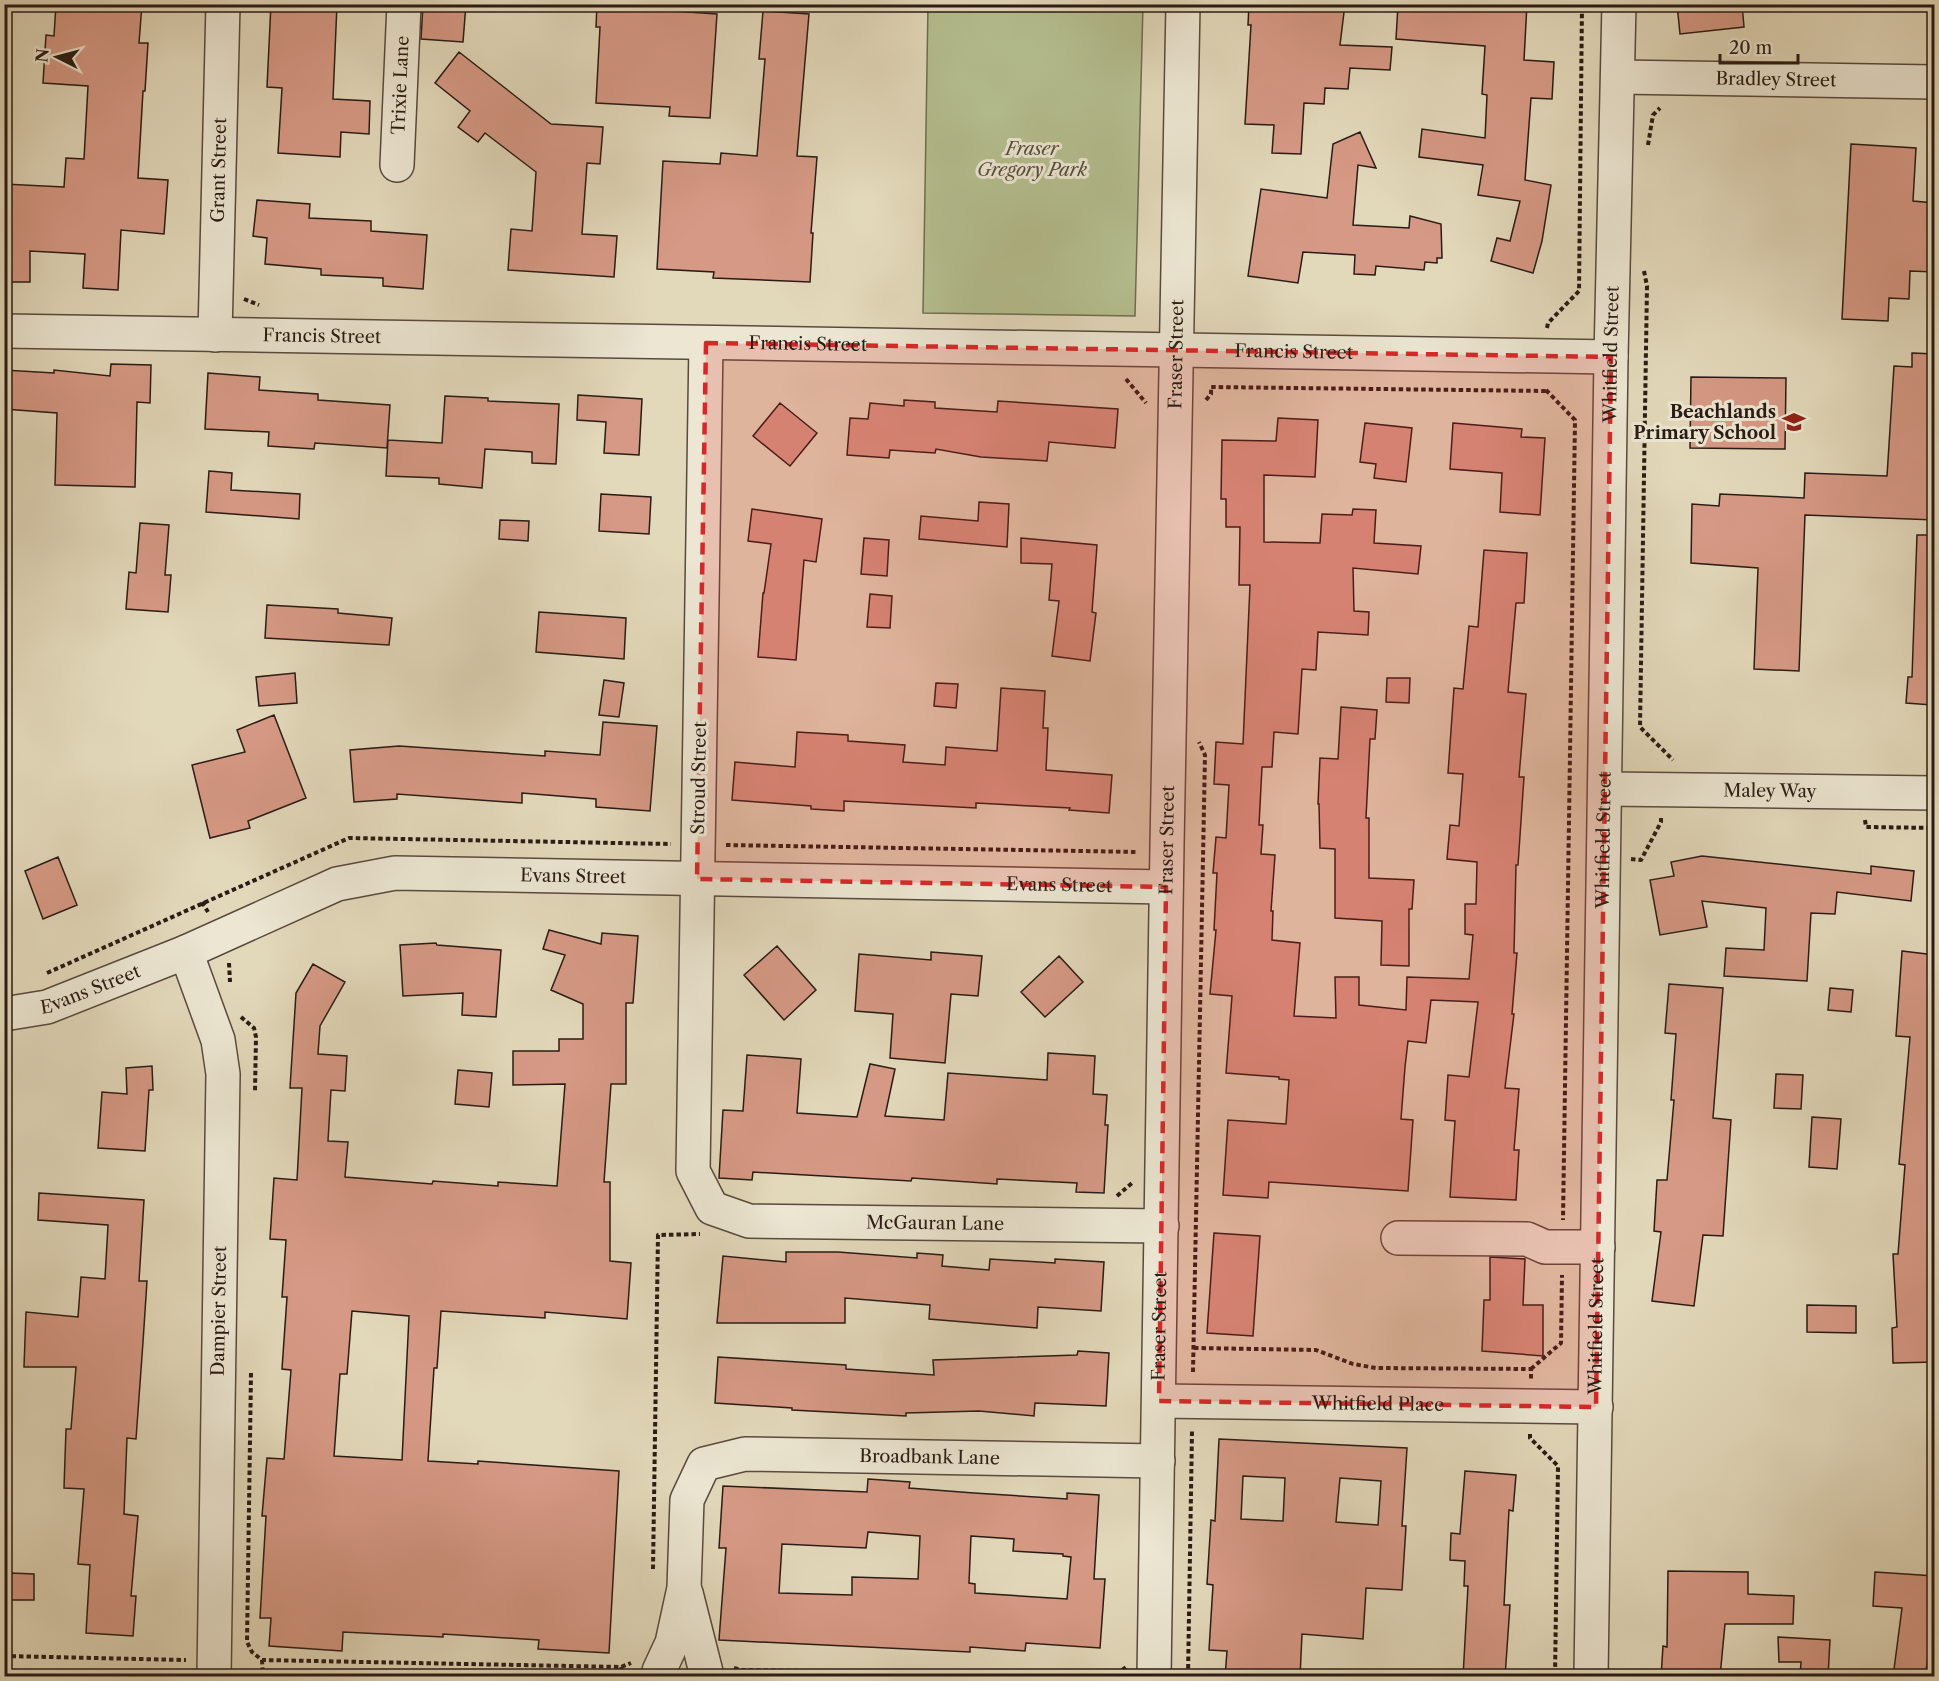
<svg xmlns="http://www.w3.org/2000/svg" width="1939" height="1681" font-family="'Libre Caslon Text',serif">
<rect width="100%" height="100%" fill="#e2d8ba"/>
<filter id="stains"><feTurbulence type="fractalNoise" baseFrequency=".00333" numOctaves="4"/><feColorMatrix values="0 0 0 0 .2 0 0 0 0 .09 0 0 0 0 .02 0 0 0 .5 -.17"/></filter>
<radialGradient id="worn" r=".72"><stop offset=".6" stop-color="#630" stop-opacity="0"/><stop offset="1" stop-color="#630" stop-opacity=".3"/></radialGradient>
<path fill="#b4be8f" stroke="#6f6c52" stroke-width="1.5" d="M 928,5 L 1143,5 L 1135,316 L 923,313 Z"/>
<path fill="#d69985" stroke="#2a1b15" stroke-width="1.5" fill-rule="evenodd" d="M 56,4 L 142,4 L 139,43 L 148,43 L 145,91 L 143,91 L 138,178 L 168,180 L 164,234 L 121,230 L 118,290 L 83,288 L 85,254 L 30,251 L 30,282 L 5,282 L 4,184 L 64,187 L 66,158 L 84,159 L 88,86 L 43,83 L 46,35 L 54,36 Z
M 271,4 L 337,4 L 333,99 L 370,101 L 369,134 L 341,132 L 340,157 L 278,153 L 282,88 L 267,87 Z
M 423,4 L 466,4 L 463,42 L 421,39 Z
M 597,4 L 642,4 L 642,9 L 717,14 L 710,118 L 669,116 L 670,107 L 596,103 L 600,27 L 596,27 Z
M 1249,4 L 1345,4 L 1340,45 L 1392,47 L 1390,70 L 1350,68 L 1348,89 L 1325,88 L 1324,104 L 1304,103 L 1301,154 L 1272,153 L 1274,125 L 1245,124 L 1251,25 L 1248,25 Z
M 1477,4 L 1527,4 L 1524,60 L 1554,62 L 1552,99 L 1531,98 L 1525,180 L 1551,185 L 1542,241 L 1533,273 L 1491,261 L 1497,238 L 1510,241 L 1520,201 L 1478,195 L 1483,165 L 1419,157 L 1422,129 L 1485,138 L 1487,95 L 1482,94 L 1485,46 L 1396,39 L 1398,5 L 1476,10 Z
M 1677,4 L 1742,4 L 1744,27 L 1680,34 Z
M 763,11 L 809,14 L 797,156 L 817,157 L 811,233 L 813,233 L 810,282 L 713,278 L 714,272 L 657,269 L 663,161 L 720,164 L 721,153 L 757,156 L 765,59 L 759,59 Z
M 459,52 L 551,124 L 603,127 L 600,164 L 587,163 L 582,234 L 617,236 L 614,277 L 508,270 L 511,229 L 532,231 L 536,172 L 485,133 L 478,142 L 458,127 L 470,111 L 435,83 Z
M 1360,132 L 1376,168 L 1358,165 L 1353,225 L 1409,228 L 1410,216 L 1441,224 L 1442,258 L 1437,258 L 1437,263 L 1425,262 L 1424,270 L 1376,266 L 1375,275 L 1354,274 L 1355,255 L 1303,252 L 1298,283 L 1248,276 L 1261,189 L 1327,198 L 1333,144 Z
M 1851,144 L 1916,148 L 1913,201 L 1935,203 L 1935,272 L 1910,271 L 1909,299 L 1889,298 L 1888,321 L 1842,319 Z
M 257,200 L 310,204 L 309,218 L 371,221 L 371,231 L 427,235 L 423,289 L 383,286 L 383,278 L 321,275 L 321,269 L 265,264 L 267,238 L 253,236 Z
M 1912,353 L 1935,354 L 1935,520 L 1805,515 L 1799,671 L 1754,669 L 1758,568 L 1691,563 L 1692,504 L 1719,506 L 1720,494 L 1804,498 L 1805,473 L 1887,476 L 1894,366 L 1912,367 Z
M 111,364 L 151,365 L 150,403 L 137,402 L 135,487 L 55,485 L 57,413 L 4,409 L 4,370 L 54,373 L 54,370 L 110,376 Z
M 208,373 L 260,377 L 259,390 L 318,394 L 318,400 L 390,405 L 387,448 L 315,443 L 314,449 L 268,446 L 269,432 L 205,429 Z
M 1691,377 L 1786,378 L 1785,449 L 1690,448 Z
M 578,395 L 642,399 L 639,455 L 604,453 L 606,422 L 577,420 Z
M 445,396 L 488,398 L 488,401 L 559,404 L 556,464 L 532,463 L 532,452 L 485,449 L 482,488 L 439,484 L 439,478 L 386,476 L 388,440 L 442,443 Z
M 904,400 L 935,402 L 935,408 L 997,412 L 998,401 L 1118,409 L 1115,448 L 1049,442 L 1047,461 L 981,457 L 936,449 L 935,453 L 890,450 L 889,458 L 847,455 L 850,418 L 868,419 L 870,403 L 904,406 Z
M 780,403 L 817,433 L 790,466 L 753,436 Z
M 1278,418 L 1318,420 L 1315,477 L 1264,475 L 1264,542 L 1320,543 L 1322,514 L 1352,515 L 1353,509 L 1376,510 L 1374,543 L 1421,546 L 1418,574 L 1353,568 L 1354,611 L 1369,612 L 1368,635 L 1318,632 L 1316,670 L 1302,669 L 1298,734 L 1274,732 L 1272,767 L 1262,767 L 1259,825 L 1263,825 L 1261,854 L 1275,855 L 1271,911 L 1273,911 L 1272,940 L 1300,943 L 1294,1016 L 1336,1018 L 1335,977 L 1359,977 L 1359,1005 L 1406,1010 L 1407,977 L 1469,979 L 1473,935 L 1465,934 L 1465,904 L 1476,904 L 1477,862 L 1447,859 L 1450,825 L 1459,826 L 1463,774 L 1448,773 L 1454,688 L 1463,689 L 1469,626 L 1478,627 L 1484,550 L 1527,553 L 1524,603 L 1516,603 L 1508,692 L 1526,694 L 1519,777 L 1524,777 L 1518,865 L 1516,865 L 1514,953 L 1517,953 L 1512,1014 L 1514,1014 L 1505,1088 L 1519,1089 L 1514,1150 L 1519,1150 L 1516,1200 L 1450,1197 L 1455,1121 L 1445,1120 L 1448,1075 L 1469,1077 L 1478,1002 L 1431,1000 L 1426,1043 L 1408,1041 L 1405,1067 L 1401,1119 L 1413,1120 L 1408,1191 L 1269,1182 L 1268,1198 L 1223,1195 L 1228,1120 L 1286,1124 L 1289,1080 L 1279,1079 L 1279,1077 L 1226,1073 L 1232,996 L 1210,994 L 1216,930 L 1214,930 L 1217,873 L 1213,873 L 1216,837 L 1226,838 L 1229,785 L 1214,784 L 1216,742 L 1243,744 L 1250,585 L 1239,585 L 1240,527 L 1226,527 L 1226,499 L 1221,499 L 1222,440 L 1276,441 Z
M 1365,423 L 1412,428 L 1406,482 L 1374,478 L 1376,464 L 1360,462 Z
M 1453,423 L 1522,429 L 1521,437 L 1545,438 L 1540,515 L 1500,512 L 1502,473 L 1450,469 Z
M 209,471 L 232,473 L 231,490 L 300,494 L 299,519 L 206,512 Z
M 601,494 L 651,497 L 649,534 L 599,531 Z
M 979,502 L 1009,504 L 1007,547 L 919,539 L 921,516 L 978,521 Z
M 752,509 L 822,519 L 816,562 L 804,560 L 796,660 L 758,657 L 763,593 L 764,593 L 771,544 L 748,541 Z
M 500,520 L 529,521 L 528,541 L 499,539 Z
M 140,523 L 169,525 L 165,575 L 171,575 L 168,612 L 126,609 L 129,572 L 136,573 Z
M 1917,535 L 1935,535 L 1935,667 L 1932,705 L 1906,703 L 1908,677 L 1912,677 Z
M 864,538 L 889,540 L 887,576 L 861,574 Z
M 1021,538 L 1097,545 L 1092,612 L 1096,613 L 1090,661 L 1052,656 L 1059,601 L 1049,600 L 1052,564 L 1021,563 Z
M 870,594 L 892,596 L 890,628 L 867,627 Z
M 267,605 L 338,609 L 338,613 L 392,618 L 389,645 L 265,638 Z
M 539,612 L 626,618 L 624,659 L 536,652 Z
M 295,673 L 297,703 L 259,706 L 256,677 Z
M 1387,678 L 1410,678 L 1409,703 L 1386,702 Z
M 604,680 L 624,683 L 619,717 L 599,715 Z
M 936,683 L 958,684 L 956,708 L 934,706 Z
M 1001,688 L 1045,691 L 1043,728 L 1048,728 L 1046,770 L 1112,775 L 1109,813 L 1069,810 L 1070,808 L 976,803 L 976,808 L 844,801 L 844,811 L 811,809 L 811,806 L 732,800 L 735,762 L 795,767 L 797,732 L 848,735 L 848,741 L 905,745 L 903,762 L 945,765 L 946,747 L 997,751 Z
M 1341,707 L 1377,710 L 1375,739 L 1370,739 L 1366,818 L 1369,818 L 1369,878 L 1414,880 L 1412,909 L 1409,909 L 1409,966 L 1381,965 L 1382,921 L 1335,918 L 1335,849 L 1320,848 L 1319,804 L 1318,804 L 1320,758 L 1338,759 Z
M 274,715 L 306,798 L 248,821 L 250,828 L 210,838 L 192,765 L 245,752 L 237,730 Z
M 603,722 L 657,726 L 650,811 L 596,807 L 596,799 L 522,793 L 522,803 L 397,794 L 397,799 L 354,802 L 350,750 L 399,746 L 545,756 L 545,751 L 600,755 Z
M 1702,856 L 1871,874 L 1871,866 L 1914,871 L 1911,901 L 1837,892 L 1835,914 L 1811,913 L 1807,981 L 1724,976 L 1726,948 L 1764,950 L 1766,908 L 1702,901 L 1707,927 L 1660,935 L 1650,880 L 1674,876 L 1671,862 Z
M 58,857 L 77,905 L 43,919 L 25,871 Z
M 549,930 L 601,944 L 602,933 L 638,936 L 633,1003 L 626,1003 L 626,1084 L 611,1084 L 604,1182 L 610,1182 L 610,1261 L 631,1263 L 627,1319 L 545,1312 L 545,1318 L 441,1311 L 437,1368 L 434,1368 L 428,1461 L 478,1464 L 478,1461 L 619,1471 L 609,1653 L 538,1649 L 539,1640 L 443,1634 L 443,1637 L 343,1632 L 342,1651 L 269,1646 L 271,1618 L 260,1618 L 266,1516 L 262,1516 L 267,1458 L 284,1459 L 291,1370 L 282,1369 L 287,1297 L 282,1297 L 286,1240 L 270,1239 L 274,1178 L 297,1180 L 302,1088 L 290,1088 L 296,993 L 313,964 L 345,982 L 320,1026 L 318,1054 L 347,1056 L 345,1091 L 331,1090 L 328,1141 L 348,1142 L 345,1177 L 432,1184 L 433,1181 L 498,1186 L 498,1182 L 557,1186 L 565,1084 L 513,1085 L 513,1051 L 559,1051 L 559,1039 L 583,1039 L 583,1004 L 551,990 L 565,955 L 543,949 ZM 352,1311 L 409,1316 L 402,1460 L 334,1456 L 340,1374 L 347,1374 Z
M 436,943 L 437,945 L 501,950 L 496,1017 L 462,1015 L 463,993 L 403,996 L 400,945 Z
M 777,946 L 816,990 L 784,1020 L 744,975 Z
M 1902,951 L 1935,955 L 1935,1362 L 1893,1363 L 1892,1328 L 1897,1327 L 1893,1254 L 1898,1254 L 1905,1165 L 1899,1164 L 1910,1037 L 1896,1036 Z
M 931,952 L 982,956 L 978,996 L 951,994 L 945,1063 L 890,1058 L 893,1014 L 855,1011 L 859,954 L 931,960 Z
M 1059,956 L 1083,982 L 1045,1017 L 1021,992 Z
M 1669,984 L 1723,988 L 1713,1118 L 1731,1120 L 1723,1236 L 1703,1235 L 1694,1306 L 1652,1301 L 1661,1232 L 1654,1231 L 1657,1180 L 1667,1180 L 1674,1100 L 1671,1100 L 1676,1034 L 1665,1033 Z
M 1830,988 L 1853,990 L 1851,1012 L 1828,1010 Z
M 1048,1053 L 1095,1056 L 1093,1094 L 1107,1095 L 1105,1125 L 1108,1125 L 1104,1193 L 1076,1192 L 1077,1183 L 997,1179 L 997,1184 L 912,1178 L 911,1181 L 753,1172 L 752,1180 L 719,1178 L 723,1110 L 743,1111 L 747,1055 L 801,1059 L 797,1113 L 857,1117 L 870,1064 L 895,1069 L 885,1116 L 944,1120 L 948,1073 L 1047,1080 Z
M 152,1066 L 153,1090 L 149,1090 L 145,1151 L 98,1148 L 102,1092 L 127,1094 L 126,1068 Z
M 458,1070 L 492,1073 L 489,1107 L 455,1104 Z
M 1776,1074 L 1803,1075 L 1801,1109 L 1774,1108 Z
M 1812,1117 L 1841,1119 L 1837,1169 L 1809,1167 Z
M 39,1193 L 144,1200 L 139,1281 L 147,1281 L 143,1342 L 136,1439 L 127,1438 L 124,1514 L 138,1516 L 131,1596 L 136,1596 L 133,1636 L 86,1633 L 90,1565 L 78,1564 L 84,1489 L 64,1488 L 66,1429 L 71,1429 L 76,1367 L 24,1367 L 26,1312 L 78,1317 L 81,1277 L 105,1279 L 108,1225 L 38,1220 Z
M 1214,1233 L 1260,1236 L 1253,1336 L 1207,1333 Z
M 786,1252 L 838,1252 L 917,1258 L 917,1253 L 943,1255 L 942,1266 L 989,1270 L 990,1259 L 1055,1263 L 1055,1259 L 1104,1262 L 1101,1311 L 1038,1307 L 1037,1328 L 929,1319 L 930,1305 L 845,1298 L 845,1323 L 717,1323 L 723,1256 L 786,1262 Z
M 1490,1257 L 1525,1259 L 1523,1305 L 1543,1305 L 1543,1356 L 1482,1351 L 1484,1300 L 1490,1300 Z
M 1807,1305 L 1856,1306 L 1856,1333 L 1807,1332 Z
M 1078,1351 L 1109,1353 L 1106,1406 L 1035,1403 L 1034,1416 L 979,1411 L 906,1413 L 906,1416 L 792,1410 L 792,1408 L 715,1403 L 718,1357 L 846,1365 L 846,1369 L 934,1375 L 933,1360 L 1077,1355 Z
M 1219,1439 L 1407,1448 L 1402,1526 L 1406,1526 L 1402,1590 L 1366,1588 L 1363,1639 L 1302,1634 L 1300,1677 L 1225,1677 L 1227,1651 L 1209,1650 L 1213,1585 L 1207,1584 L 1211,1520 L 1215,1521 ZM 1243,1476 L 1285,1478 L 1283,1521 L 1241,1519 ZM 1340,1478 L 1381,1481 L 1378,1525 L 1336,1522 Z
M 1465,1471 L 1516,1475 L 1513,1511 L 1509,1510 L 1504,1605 L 1510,1605 L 1505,1677 L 1463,1677 L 1468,1586 L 1464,1586 L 1465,1561 L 1450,1560 L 1451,1533 L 1460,1534 Z
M 868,1479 L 910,1482 L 909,1488 L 974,1493 L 1067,1499 L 1067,1493 L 1099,1495 L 1094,1579 L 1105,1579 L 1100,1648 L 1026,1643 L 1025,1651 L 970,1647 L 970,1652 L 719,1640 L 726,1548 L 719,1548 L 723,1486 L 867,1492 ZM 868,1532 L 920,1536 L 918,1579 L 852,1577 L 852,1595 L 779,1593 L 782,1544 L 866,1548 ZM 971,1536 L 1014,1539 L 1013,1551 L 1063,1554 L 1063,1556 L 1071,1557 L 1067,1599 L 975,1593 L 975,1584 L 969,1583 Z
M 1668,1571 L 1748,1572 L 1748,1594 L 1794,1596 L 1793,1624 L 1725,1624 L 1720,1677 L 1661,1677 L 1663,1646 L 1667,1647 Z
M 1875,1572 L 1935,1576 L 1932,1629 L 1925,1677 L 1893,1677 L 1902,1608 L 1873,1606 Z
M 10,1573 L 34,1574 L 34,1600 L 10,1600 Z
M 1778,1637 L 1830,1640 L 1828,1677 L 1800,1677 L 1801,1662 L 1779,1662 Z"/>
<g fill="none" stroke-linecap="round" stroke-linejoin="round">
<g stroke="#584a3e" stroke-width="36">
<g id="minor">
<path id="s1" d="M 1618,77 L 1934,82"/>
<path id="s2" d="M 397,165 L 404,4"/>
<path id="s3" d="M 4,331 L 1611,357"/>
<path id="s4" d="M 215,335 L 223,4"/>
<path id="s5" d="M 706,343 L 693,1171 L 712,1208 L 749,1221 L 1162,1226"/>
<path id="s6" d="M 1606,789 L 1934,793"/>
<path d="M 186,952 L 218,1040 L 223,1074 L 214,1676"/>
<path id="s7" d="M 4,1014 L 47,1007 L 186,952 L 337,884 L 395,873 L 1166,887"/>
<path d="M 1398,1238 L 1527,1239 L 1545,1247 L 1598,1247"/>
<path id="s8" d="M 1159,1401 L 1596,1407"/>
<path d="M 686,1593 L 706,1672"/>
<path id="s9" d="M 659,1671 L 672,1643 L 684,1588 L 687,1500 L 704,1464 L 745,1454 L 1158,1461"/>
<path id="s10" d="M 1154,1676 L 1167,845 L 1183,4"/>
<path id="s11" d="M 1591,1676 L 1611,357 L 1619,4"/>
</g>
</g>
<path stroke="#2a1b15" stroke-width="4" stroke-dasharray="4.5 3" stroke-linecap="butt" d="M 1648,145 L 1653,115 L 1660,108
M 1644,271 L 1647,286 L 1640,727 L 1673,760
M 244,299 L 259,305
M 1547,328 L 1548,323 L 1579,291 L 1582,4
M 1126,379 L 1146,403
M 1546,390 L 1575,420 L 1563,1220
M 1206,400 L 1211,394 L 1211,387 L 1546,391
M 1865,820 L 1866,827 L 1934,828
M 726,845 L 1138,852
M 1631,859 L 1641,860 L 1661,822 L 1661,817
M 202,902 L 208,912
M 229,963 L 230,982
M 47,973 L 349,838 L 671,844
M 241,1017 L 254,1028 L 256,1037 L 255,1091
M 1117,1196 L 1132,1183
M 1194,1348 L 1316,1350 L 1353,1364 L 1376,1368 L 1531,1369 L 1531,1379
M 1531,1369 L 1561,1343 L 1562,1275
M 1193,1372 L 1205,755 L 1199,742
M 251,1373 L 247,1642 L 252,1652 L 262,1660 L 621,1667 L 631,1663
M 1530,1434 L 1530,1438 L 1558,1466 L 1555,1676
M 653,1569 L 658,1235 L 700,1234
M 4,1656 L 186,1660
M 262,1660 L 263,1676
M 621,1667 L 623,1676
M 734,1668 L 742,1670 L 1107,1676 L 1117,1674 L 1126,1667
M 1188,1676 L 1192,1431"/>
<use href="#minor" stroke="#ece6d2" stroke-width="33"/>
</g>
<path fill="#d62828" fill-opacity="0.2" stroke="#d62828" stroke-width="4.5" stroke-dasharray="12 8" stroke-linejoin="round" d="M 706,343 L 1611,357 L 1596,1407 L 1159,1401 L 1166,887 L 697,879 Z"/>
<defs>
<g id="school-bare" transform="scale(1.8)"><path d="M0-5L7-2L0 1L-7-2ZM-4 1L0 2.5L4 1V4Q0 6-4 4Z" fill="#8f2418" stroke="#ece6d2" stroke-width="2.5" paint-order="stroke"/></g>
</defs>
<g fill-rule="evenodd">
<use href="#school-bare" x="1794" y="422"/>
</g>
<g text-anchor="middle" stroke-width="6" stroke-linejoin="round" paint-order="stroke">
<g font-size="18" fill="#2a1b15" stroke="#ece6d2">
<text dy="6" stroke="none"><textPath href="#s1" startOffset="158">Bradley Street</textPath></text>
<text dy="6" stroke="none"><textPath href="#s2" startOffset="80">Trixie Lane</textPath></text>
<text dy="6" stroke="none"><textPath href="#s4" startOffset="165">Grant Street</textPath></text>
<text dy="6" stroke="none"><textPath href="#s3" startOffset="318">Francis Street</textPath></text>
<text dy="6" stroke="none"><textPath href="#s3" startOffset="804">Francis Street</textPath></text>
<text dy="6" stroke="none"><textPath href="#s3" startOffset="1290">Francis Street</textPath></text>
<text dy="6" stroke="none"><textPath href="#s10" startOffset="1322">Fraser Street</textPath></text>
<text dy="6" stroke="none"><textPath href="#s11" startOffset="1322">Whitfield Street</textPath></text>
<text transform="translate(699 778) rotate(-89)" y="6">Stroud Street</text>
<text dy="6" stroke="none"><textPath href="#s6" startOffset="164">Maley Way</textPath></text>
<text dy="6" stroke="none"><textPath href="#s10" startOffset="836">Fraser Street</textPath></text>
<text dy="6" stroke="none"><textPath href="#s11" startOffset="836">Whitfield Street</textPath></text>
<text dy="6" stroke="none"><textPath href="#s7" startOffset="596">Evans Street</textPath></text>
<text dy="6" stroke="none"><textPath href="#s7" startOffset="1082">Evans Street</textPath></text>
<text dy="6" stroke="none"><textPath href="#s7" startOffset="90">Evans Street</textPath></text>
<text dy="6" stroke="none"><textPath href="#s5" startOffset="1095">McGauran Lane</textPath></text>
<text transform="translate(219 1311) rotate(-89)" y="6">Dampier Street</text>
<text dy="6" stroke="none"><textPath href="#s10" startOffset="350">Fraser Street</textPath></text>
<text dy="6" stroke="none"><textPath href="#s11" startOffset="350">Whitfield Street</textPath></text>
<text dy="6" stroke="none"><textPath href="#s8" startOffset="219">Whitfield Place</textPath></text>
<text dy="6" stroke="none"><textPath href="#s9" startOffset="442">Broadbank Lane</textPath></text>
</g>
<g font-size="18" font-style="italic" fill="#534c3a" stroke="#ece6d2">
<text x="1032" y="155">Fraser<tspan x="1032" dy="21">Gregory Park</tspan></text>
</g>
<g font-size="18" font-weight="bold" fill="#2a1b15" stroke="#ece6d2" text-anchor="end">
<text x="1776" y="418">Beachlands<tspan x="1776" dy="21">Primary School</tspan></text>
</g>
</g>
<rect width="1939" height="1681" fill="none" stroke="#e2d8ba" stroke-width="24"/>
<rect x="6" y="6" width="1927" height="1669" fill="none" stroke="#2a1b15" stroke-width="3"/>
<rect x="12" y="12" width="1915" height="1657" fill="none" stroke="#2a1b15" stroke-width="1.5"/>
<g transform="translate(57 57) rotate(276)" stroke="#ece6d2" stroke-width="4.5" paint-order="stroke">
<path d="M0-4.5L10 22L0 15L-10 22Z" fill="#2a1b15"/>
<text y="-9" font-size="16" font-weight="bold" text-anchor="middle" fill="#2a1b15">N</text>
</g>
<path d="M1720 54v9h78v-9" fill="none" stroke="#2a1b15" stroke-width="3"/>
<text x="1729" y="54" font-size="18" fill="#2a1b15" stroke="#ece6d2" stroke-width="4.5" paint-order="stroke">20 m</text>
<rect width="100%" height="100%" filter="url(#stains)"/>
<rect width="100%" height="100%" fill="url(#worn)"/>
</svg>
